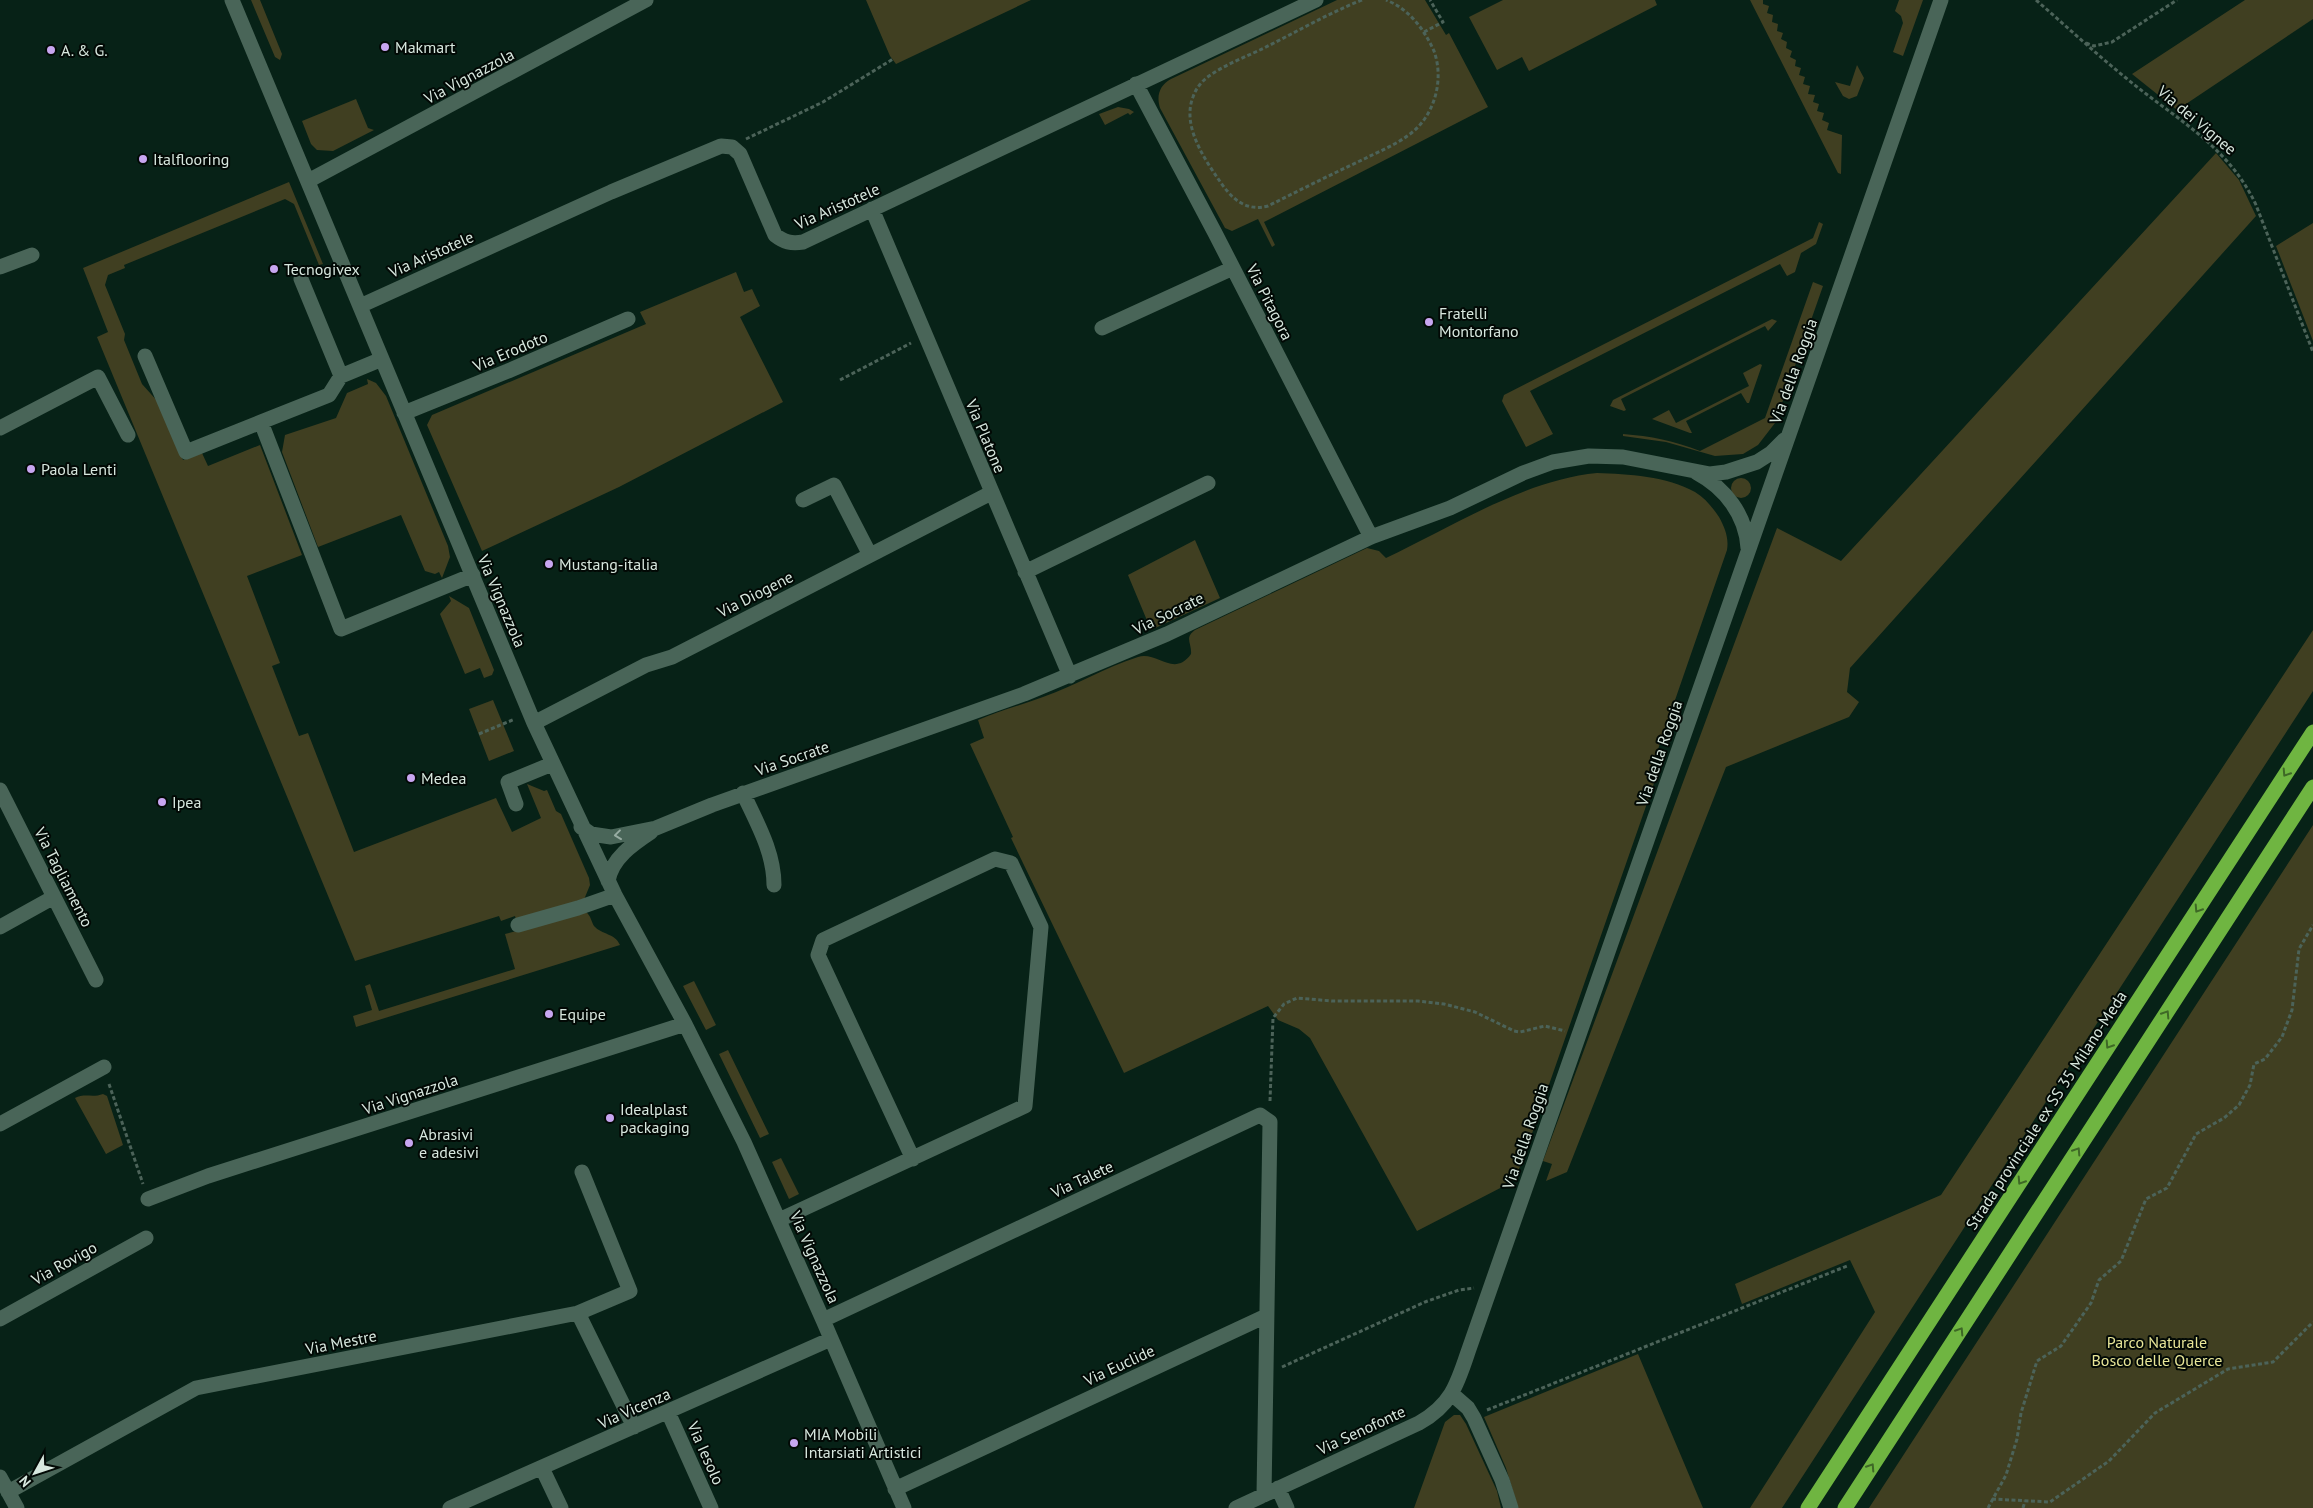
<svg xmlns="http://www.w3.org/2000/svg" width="2313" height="1508" font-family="'PT Sans',sans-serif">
<rect width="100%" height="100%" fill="#072217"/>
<path fill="#403f21" d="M 251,0 L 260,0 L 282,54 L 280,60 L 275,57 Z
M 866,0 L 1031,0 L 896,64 L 890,56 Z
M 1337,0 L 1425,0 L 1446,35 L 1449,33 L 1488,107 L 1264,222 L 1275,245 L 1272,247 L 1258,219 L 1232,231 L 1225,228 L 1160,108 C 1156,95 1160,85 1171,79 Z
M 1503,0 L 1655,0 L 1657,5 L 1529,71 L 1522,57 L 1497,70 L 1469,17 Z
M 1750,0 L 1763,0 L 1763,4 L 1769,6 L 1767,13 L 1773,15 L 1772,22 L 1778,24 L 1777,31 L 1783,33 L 1781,39 L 1787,42 L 1786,48 L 1792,51 L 1790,57 L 1796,60 L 1795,66 L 1801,68 L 1799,75 L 1805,77 L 1803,84 L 1810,86 L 1808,94 L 1815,95 L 1813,102 L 1819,104 L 1817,111 L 1824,113 L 1822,120 L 1829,123 L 1827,130 L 1842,135 L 1841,174 L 1838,173 Z
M 1899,0 L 1923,0 L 1903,56 L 1893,52 L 1903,23 L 1901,16 L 1895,11 Z
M 2245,0 L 2313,0 L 2313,19 L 2177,110 L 2132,74 Z
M 1857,65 L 1864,78 L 1857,96 L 1849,99 L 1843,96 L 1835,82 L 1850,86 Z
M 356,99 L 368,128 L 374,130 L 333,151 L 317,150 L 311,144 L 302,121 Z
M 1118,107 L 1129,109 L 1134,112 L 1130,115 L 1128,113 L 1105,125 L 1099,114 Z
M 2216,153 L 2239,180 L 2256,216 L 1850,668 L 1847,692 L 1859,702 L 1849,717 L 1726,767 L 1567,1172 L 1546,1181 L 1552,1164 L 1543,1161 L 1777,528 L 1841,561 Z
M 289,182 L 323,264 L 319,265 L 294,204 L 285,199 L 124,265 L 125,268 L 108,275 L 105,285 L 125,334 L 124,340 L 142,384 L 159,403 L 183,460 L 202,453 L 208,466 L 260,445 L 302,555 L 247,576 L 280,663 L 272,666 L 299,736 L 308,733 L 354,852 L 496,798 L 512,832 L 541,818 L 527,784 L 544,791 L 547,790 L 556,811 L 561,814 L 589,878 L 590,885 L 583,902 L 516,920 L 515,916 L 501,921 L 499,916 L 355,961 L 97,337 L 108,332 L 83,268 Z
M 1819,222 L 1823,224 L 1816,244 L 1801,253 L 1795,272 L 1787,276 L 1780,264 L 1530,391 L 1553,434 L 1526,447 L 1502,401 L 1504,395 L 1813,238 Z
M 2313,223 L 2313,341 L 2276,246 Z
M 736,272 L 744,292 L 752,289 L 760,306 L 740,317 L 783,402 L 619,487 L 482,551 L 427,425 L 432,415 L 646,324 L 640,312 Z
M 1813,282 L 1823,286 L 1775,423 L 1758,445 L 1743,454 L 1715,456 L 1666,442 L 1623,436 L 1623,434 C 1650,436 1675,441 1700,451 L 1765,418 Z
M 1772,319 L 1777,321 L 1768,331 L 1765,326 L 1621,399 L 1626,410 L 1624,411 L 1610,406 L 1613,400 Z
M 1760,364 L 1762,365 L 1749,403 L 1747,403 L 1741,393 L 1686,421 L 1692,433 L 1690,433 L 1652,419 L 1669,410 L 1676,423 L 1749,386 L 1743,373 Z
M 367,379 L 376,383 L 386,396 L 448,546 L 450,557 L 442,578 L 439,572 L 435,574 L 425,571 L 401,515 L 318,547 L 282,452 L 285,435 L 336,418 L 347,393 L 368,384 Z
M 1597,473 C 1628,474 1667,476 1695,492 C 1705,498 1713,508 1719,517 C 1725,528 1729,538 1727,550 L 1656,755 L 1660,766 L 1521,1165 L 1513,1179 L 1508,1184 L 1417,1231 L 1310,1038 L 1299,1029 L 1278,1020 L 1268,1006 L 1124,1073 L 1011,838 L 1013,837 L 970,744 L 984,738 L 978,720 C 999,711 1021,705 1043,697 C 1075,686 1105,667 1138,657 C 1157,651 1174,678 1191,654 C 1192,643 1184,638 1195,630 L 1367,548 L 1379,551 L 1386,558 C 1452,527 1524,480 1597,473 Z
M1731 488a10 10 0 1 1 20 0a10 10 0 1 1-20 0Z
M 1195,540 L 1220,598 L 1151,630 L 1128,575 Z
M 449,596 L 469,608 L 494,670 L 492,675 L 484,678 L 480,668 L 465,674 L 440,614 L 451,601 Z
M 2313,630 L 2313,691 L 1782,1508 L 1750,1508 L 1875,1312 L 1850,1260 L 1742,1304 L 1735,1284 L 1941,1195 Z
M 493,700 L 514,751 L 489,761 L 469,709 Z
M 2313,825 L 2313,1508 L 1869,1508 Z
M 586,912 C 591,916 591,921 594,926 C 602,935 615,933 620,945 L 356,1027 L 353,1016 L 372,1010 L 365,986 L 370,984 L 379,1011 L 515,969 L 505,934 Z
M 694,981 L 716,1025 L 706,1030 L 683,986 Z
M 728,1050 L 769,1134 L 760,1138 L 719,1054 Z
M 103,1094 L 107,1096 L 123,1145 L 106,1154 L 75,1098 C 84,1093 93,1098 103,1094 Z
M 781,1158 L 799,1194 L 789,1199 L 772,1162 Z
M 1638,1354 L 1703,1508 L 1518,1508 L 1506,1468 L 1484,1417 Z
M 1454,1415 L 1460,1415 L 1466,1424 L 1497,1491 L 1501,1508 L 1414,1508 L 1445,1422 Z"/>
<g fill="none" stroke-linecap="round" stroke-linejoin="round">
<path stroke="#4c6359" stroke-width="3" stroke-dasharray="4 2.5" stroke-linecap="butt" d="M 1362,0 C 1329,13 1298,31 1266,47 C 1248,56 1226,64 1209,76 C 1202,81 1196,88 1193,97 C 1182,125 1203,157 1219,180 C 1231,198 1245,212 1268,206 C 1300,190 1332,174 1364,159 C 1382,150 1405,141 1419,126 C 1437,106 1443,76 1434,51 C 1424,29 1409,9 1386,0
M 2036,0 C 2066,26 2095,53 2126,78 C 2174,118 2229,146 2256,205 L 2313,352
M 1424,32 L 1443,22 L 1430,0
M 2086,43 L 2094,46 L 2112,42 L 2177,0
M 746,139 L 823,102 L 893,59
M 840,380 L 911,343
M 479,734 L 515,719
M 109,1084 L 143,1184
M 1270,1101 L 1273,1018 L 1284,1004 L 1297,998 L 1332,1001 L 1418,1001 L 1444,1004 L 1475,1012 L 1514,1031 L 1520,1032 L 1545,1026 L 1565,1031
M 1282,1367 L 1425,1302 L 1459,1290 L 1474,1288
M 1487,1410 L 1847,1266
M 1992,1499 L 2050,1502 L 2109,1461 L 2155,1413 L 2228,1369 L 2273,1362 L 2313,1322
M 1988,1508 L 2006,1475 L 2017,1439 L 2021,1413 L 2037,1361 L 2061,1346 L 2091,1303 L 2099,1280 L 2121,1261 L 2146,1199 L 2167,1188 L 2196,1134 L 2224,1118 L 2239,1105 L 2250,1085 L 2254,1064 L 2265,1059 L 2282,1037 L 2292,1010 L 2299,949 L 2313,925
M 2023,1508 L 2025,1501"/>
<path stroke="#496558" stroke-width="15" d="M 232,0 L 534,723 L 615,895 L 685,1024 L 744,1142 L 823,1320 L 904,1508
M 1136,84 L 1215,233 L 1371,537
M 308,181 L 646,0
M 872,209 L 1070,676
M 0,267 L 32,255
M 360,306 L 611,192 L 721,146 L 732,147 L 740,154 L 775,235 C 784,242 791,244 803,242 L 1316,0
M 1102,328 L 1233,268
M 145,356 L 186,452 L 261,422 L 341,629 L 473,575
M 341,376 L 382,359
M 404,413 L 508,371 L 628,319
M 261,422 L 329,395 L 341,376 L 301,279
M 0,428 L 98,377 L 128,435
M 1697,473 C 1725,488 1746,515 1748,548
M 803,500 L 834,485 L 870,555
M 1025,572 L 1208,483
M 534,723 L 646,665 L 672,657 L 991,493
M 0,790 L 96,980
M 743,793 C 757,823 774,852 774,885
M 516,804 L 508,782 L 552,764
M 581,827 L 591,834 L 611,837 L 656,828 L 712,805 L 1024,694 L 1167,634 L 1371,537 L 1450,508 L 1523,473 L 1553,462 L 1589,456 L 1623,457 L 1710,474 L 1726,472 L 1757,462 L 1771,453 L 1784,440
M 608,881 C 612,858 633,844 651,832
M 518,925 L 578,908 L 615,895
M 0,927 L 54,897
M 0,1124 L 104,1067
M 148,1199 L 208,1176 L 685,1024
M 779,1220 L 1025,1106 L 1041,927 L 1011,863 L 995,859 L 823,940 L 818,955 L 913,1159
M 578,1313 L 630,1291 L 582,1172
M 0,1319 L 146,1238
M 823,1320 L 1260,1115 L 1270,1122 L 1264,1495
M 1452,1394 L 1468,1408 L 1474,1418 L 1502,1480 L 1511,1508
M 668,1412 L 711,1508
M 542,1468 L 561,1508
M 0,1477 L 17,1508
M 1278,1488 L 1287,1508
M 895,1489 L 1266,1316
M 8,1492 L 196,1388 L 578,1313 L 634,1427
M 450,1508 L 831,1339
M 1236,1508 L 1419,1423 C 1451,1405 1457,1385 1468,1352 L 1941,0"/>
<path stroke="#6fb541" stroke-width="15" d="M 1808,1508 L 2313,732
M 1845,1508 L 2313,787"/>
</g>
<defs><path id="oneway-chevron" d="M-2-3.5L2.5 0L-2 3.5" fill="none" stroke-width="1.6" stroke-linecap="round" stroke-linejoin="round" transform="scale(1.25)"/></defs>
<g stroke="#3e6826">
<use href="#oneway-chevron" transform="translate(2286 773) rotate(123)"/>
<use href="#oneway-chevron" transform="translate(2198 909) rotate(123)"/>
<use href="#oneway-chevron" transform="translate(2166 1014) rotate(-57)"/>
<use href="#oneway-chevron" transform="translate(2109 1045) rotate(123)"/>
<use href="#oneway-chevron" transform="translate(2077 1151) rotate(-57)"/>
<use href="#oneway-chevron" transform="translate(2021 1181) rotate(123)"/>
<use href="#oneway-chevron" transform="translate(1960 1331) rotate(-57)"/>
<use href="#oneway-chevron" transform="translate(1871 1467) rotate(-57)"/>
</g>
<use stroke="#97aca2" href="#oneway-chevron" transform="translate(618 835) rotate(173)"/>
<g fill="#c7a6f0" stroke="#020905" stroke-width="2">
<circle cx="385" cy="47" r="5"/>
<circle cx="51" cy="50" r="5"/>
<circle cx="143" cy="159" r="5"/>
<circle cx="274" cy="269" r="5"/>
<circle cx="1429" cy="322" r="5"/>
<circle cx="31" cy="469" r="5"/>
<circle cx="549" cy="564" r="5"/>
<circle cx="411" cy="778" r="5"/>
<circle cx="162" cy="802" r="5"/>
<circle cx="549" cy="1014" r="5"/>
<circle cx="610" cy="1118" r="5"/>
<circle cx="409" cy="1143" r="5"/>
<circle cx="794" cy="1443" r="5"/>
</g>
<g text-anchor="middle" stroke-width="4" stroke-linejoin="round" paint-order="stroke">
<g font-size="16" fill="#d7e7de" stroke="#020905" text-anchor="start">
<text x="395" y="53">Makmart</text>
<text x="61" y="56">A. &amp; G.</text>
<text x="153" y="165">Italflooring</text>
<text x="284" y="275">Tecnogivex</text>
<text x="1439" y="319">Fratelli<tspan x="1439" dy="18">Montorfano</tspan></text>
<text x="41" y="475">Paola Lenti</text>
<text x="559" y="570">Mustang-italia</text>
<text x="421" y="784">Medea</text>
<text x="172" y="808">Ipea</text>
<text x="559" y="1020">Equipe</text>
<text x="620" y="1115">Idealplast<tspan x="620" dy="18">packaging</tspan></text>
<text x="419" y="1140">Abrasivi<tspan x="419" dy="18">e adesivi</tspan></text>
<text x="804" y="1440">MIA Mobili<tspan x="804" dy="18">Intarsiati Artistici</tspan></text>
</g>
<g font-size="16" fill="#d7e7de" stroke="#020905">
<text transform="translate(469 76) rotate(-28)" y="6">Via Vignazzola</text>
<text transform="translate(2197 120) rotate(40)" y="6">Via dei Vignee</text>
<text transform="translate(837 206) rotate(-24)" y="6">Via Aristotele</text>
<text transform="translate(431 254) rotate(-24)" y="6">Via Aristotele</text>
<text transform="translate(1270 302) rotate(63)" y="6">Via Pitagora</text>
<text transform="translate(510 351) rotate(-23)" y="6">Via Erodoto</text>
<text transform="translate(1793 371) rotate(-70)" y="6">Via della Roggia</text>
<text transform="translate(986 436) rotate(67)" y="6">Via Platone</text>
<text transform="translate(755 594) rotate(-27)" y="6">Via Diogene</text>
<text transform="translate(502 601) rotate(67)" y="6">Via Vignazzola</text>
<text transform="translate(1168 613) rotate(-26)" y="6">Via Socrate</text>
<text transform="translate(1659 753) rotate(-71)" y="6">Via della Roggia</text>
<text transform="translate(792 758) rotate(-19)" y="6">Via Socrate</text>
<text transform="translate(64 877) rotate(63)" y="6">Via Tagliamento</text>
<text transform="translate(410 1094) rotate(-18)" y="6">Via Vignazzola</text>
<text transform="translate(2046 1110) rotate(-57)" y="6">Strada provinciale ex SS 35 Milano-Meda</text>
<text transform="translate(1525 1136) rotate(-71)" y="6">Via della Roggia</text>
<text transform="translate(1082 1179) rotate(-25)" y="6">Via Talete</text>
<text transform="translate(815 1257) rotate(66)" y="6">Via Vignazzola</text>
<text transform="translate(64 1263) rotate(-29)" y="6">Via Rovigo</text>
<text transform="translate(341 1342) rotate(-11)" y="6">Via Mestre</text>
<text transform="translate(1119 1365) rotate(-25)" y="6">Via Euclide</text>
<text transform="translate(634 1408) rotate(-24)" y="6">Via Vicenza</text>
<text transform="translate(1361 1430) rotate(-25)" y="6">Via Senofonte</text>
<text transform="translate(706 1453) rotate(66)" y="6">Via Iesolo</text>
</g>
<g font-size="16" fill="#e8e698" stroke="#020905">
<text x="2157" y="1348">Parco Naturale<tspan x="2157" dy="18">Bosco delle Querce</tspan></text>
</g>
</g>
<g transform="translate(35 1473) rotate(230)" stroke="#020905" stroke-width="4" paint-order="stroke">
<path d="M0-4L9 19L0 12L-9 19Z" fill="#d7e7de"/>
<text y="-8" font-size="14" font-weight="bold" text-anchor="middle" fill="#d7e7de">N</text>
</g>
</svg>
